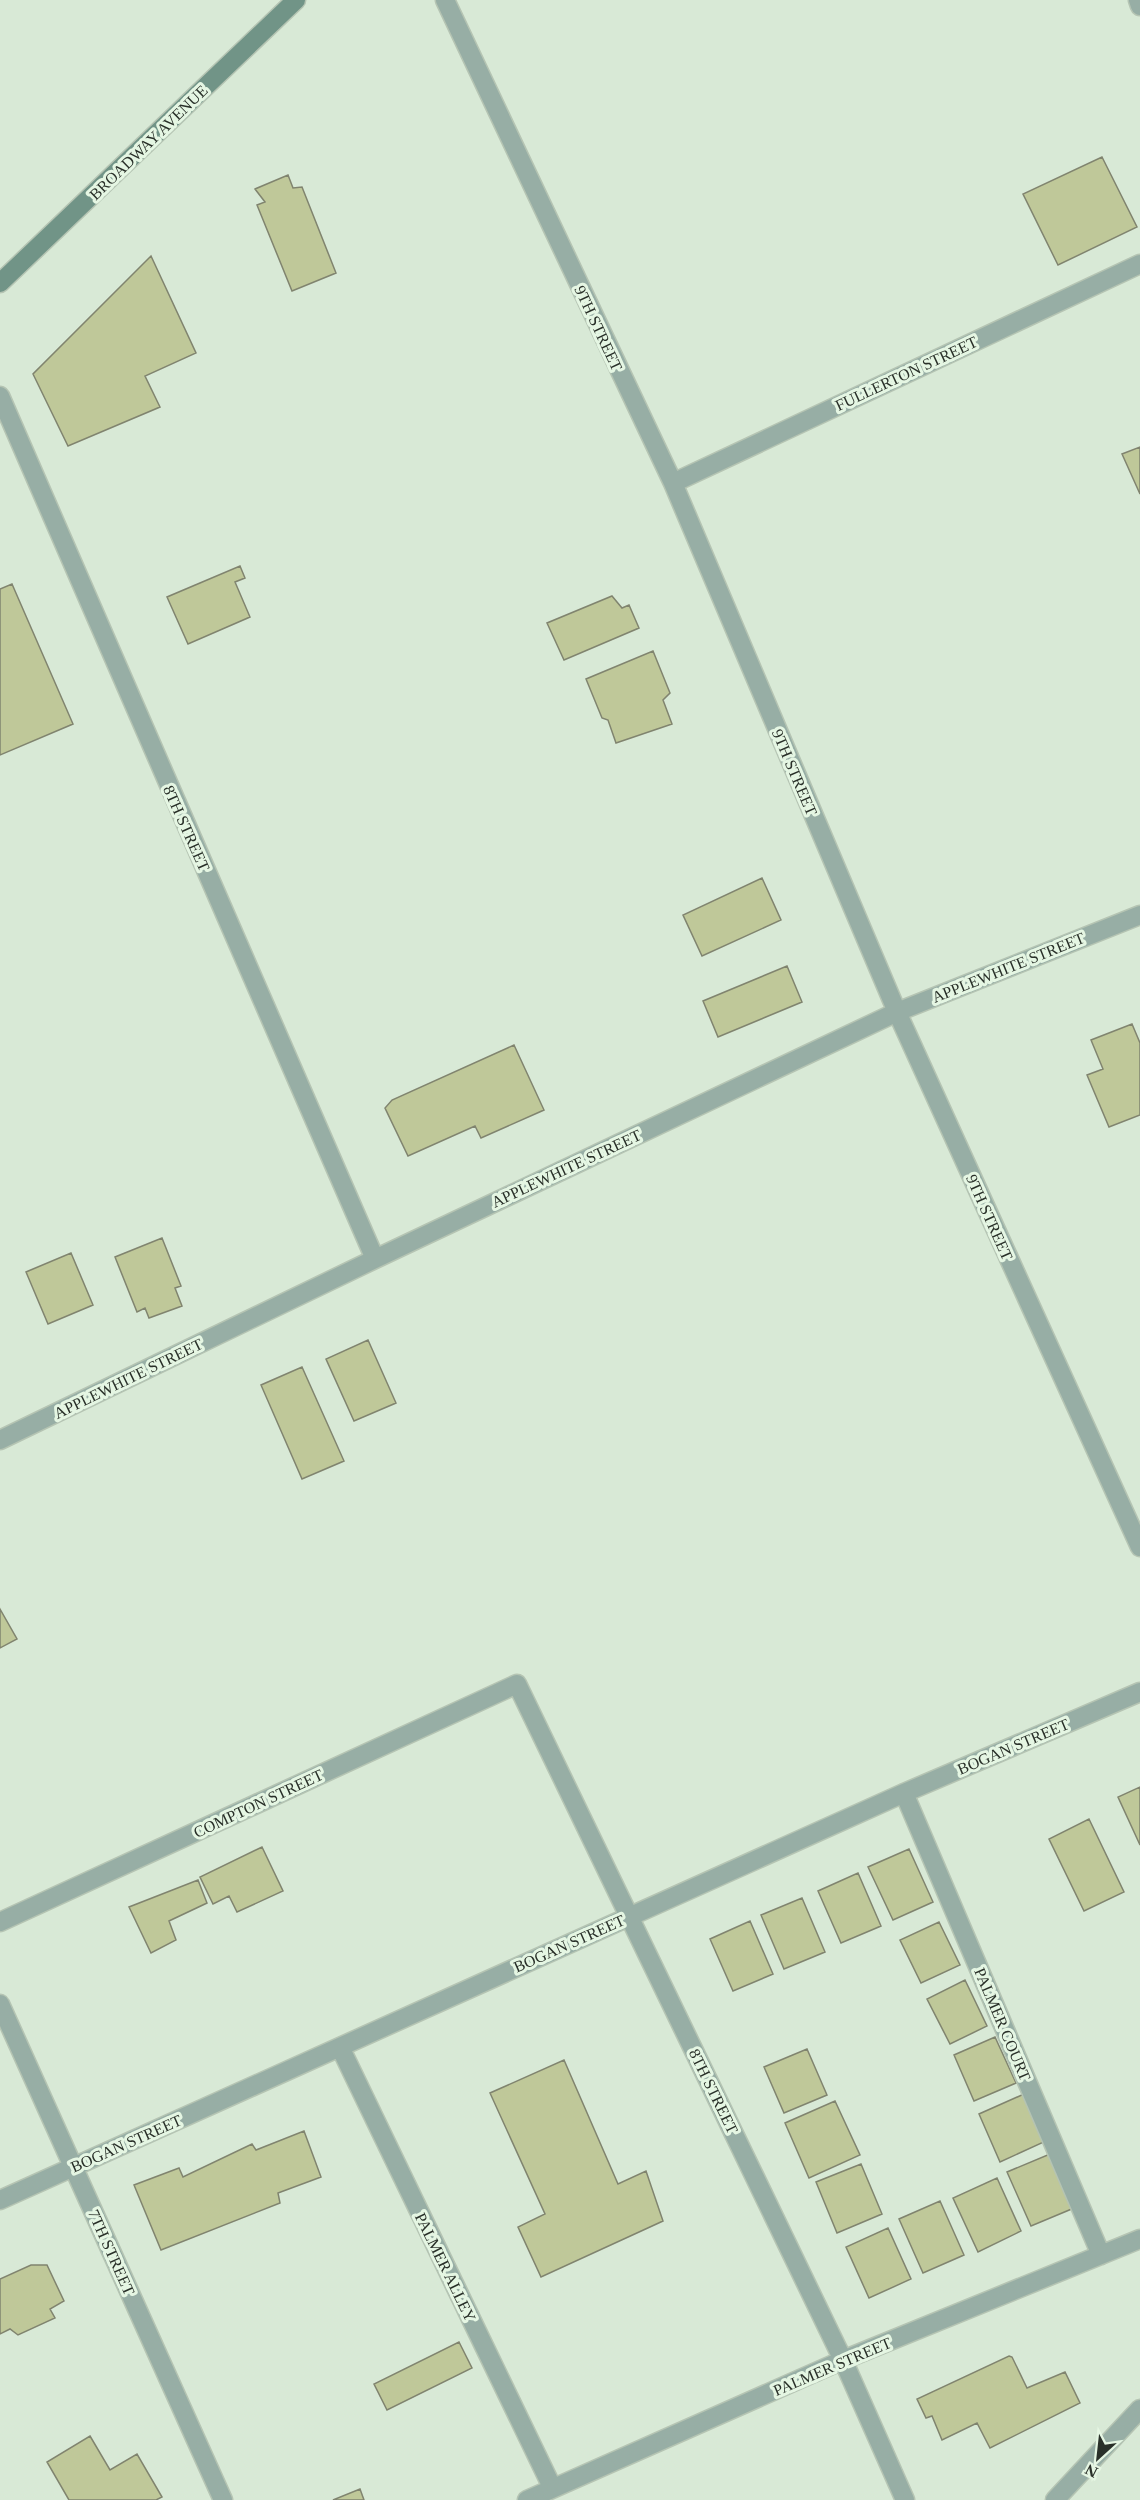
<svg xmlns="http://www.w3.org/2000/svg" width="1140" height="2500" font-family="Georgia,serif">
<rect width="100%" height="100%" fill="#d8e9d6"/>
<path fill="#bfc899" stroke="#80846f" stroke-width="1.5" d="M 1102,157 L 1137,227 L 1058,265 L 1023,194 Z
M 288,175 L 293,188 L 302,187 L 336,273 L 292,291 L 257,205 L 265,202 L 255,189 Z
M 151,256 L 196,353 L 145,376 L 160,407 L 68,446 L 33,374 Z
M 1140,447 L 1140,494 L 1122,454 Z
M 240,566 L 245,578 L 235,582 L 250,617 L 188,644 L 167,597 Z
M 12,584 L 73,724 L 0,755 L 0,589 Z
M 612,596 L 622,608 L 629,605 L 639,628 L 564,660 L 547,623 Z
M 653,651 L 670,693 L 663,700 L 672,724 L 616,743 L 608,720 L 602,718 L 586,679 Z
M 762,878 L 781,920 L 702,956 L 683,915 Z
M 787,966 L 802,1002 L 718,1037 L 703,1001 Z
M 1132,1024 L 1140,1043 L 1140,1115 L 1109,1127 L 1087,1075 L 1103,1069 L 1091,1040 Z
M 514,1045 L 544,1110 L 481,1138 L 475,1126 L 408,1156 L 385,1108 L 392,1100 Z
M 162,1238 L 181,1286 L 175,1288 L 182,1306 L 149,1318 L 145,1308 L 137,1312 L 115,1257 Z
M 71,1253 L 93,1305 L 48,1324 L 26,1272 Z
M 368,1340 L 396,1403 L 354,1421 L 326,1359 Z
M 302,1367 L 344,1461 L 302,1479 L 261,1385 Z
M 0,1609 L 17,1639 L 0,1648 Z
M 1140,1787 L 1140,1845 L 1118,1797 Z
M 1089,1819 L 1124,1892 L 1084,1911 L 1049,1839 Z
M 262,1847 L 283,1891 L 237,1912 L 229,1896 L 213,1904 L 200,1877 Z
M 909,1849 L 933,1902 L 893,1920 L 868,1867 Z
M 858,1873 L 881,1926 L 841,1943 L 818,1891 Z
M 198,1880 L 207,1903 L 169,1921 L 176,1940 L 151,1953 L 129,1907 Z
M 802,1898 L 825,1952 L 784,1969 L 761,1915 Z
M 750,1921 L 773,1974 L 733,1991 L 710,1939 Z
M 939,1922 L 960,1965 L 921,1983 L 900,1940 Z
M 965,1980 L 987,2026 L 950,2044 L 927,1999 Z
M 995,2037 L 1016,2083 L 974,2101 L 954,2055 Z
M 807,2049 L 827,2095 L 784,2113 L 764,2067 Z
M 564,2060 L 618,2184 L 646,2171 L 663,2221 L 541,2277 L 518,2227 L 545,2214 L 490,2093 Z
M 1024,2094 L 1046,2141 L 1000,2162 L 979,2114 Z
M 835,2101 L 860,2155 L 809,2178 L 785,2123 Z
M 304,2131 L 321,2177 L 278,2193 L 280,2203 L 161,2250 L 134,2185 L 179,2168 L 183,2177 L 252,2144 L 256,2150 Z
M 1050,2154 L 1074,2208 L 1031,2226 L 1007,2172 Z
M 861,2164 L 882,2214 L 837,2233 L 816,2182 Z
M 997,2178 L 1021,2231 L 978,2252 L 953,2198 Z
M 940,2201 L 964,2255 L 923,2273 L 899,2219 Z
M 888,2228 L 911,2279 L 869,2298 L 846,2247 Z
M 31,2265 L 47,2265 L 64,2301 L 50,2309 L 55,2318 L 18,2335 L 10,2329 L 0,2334 L 0,2279 Z
M 459,2342 L 472,2368 L 387,2410 L 374,2384 Z
M 1009,2356 L 1012,2357 L 1027,2388 L 1065,2372 L 1080,2403 L 990,2448 L 977,2423 L 942,2440 L 932,2416 L 926,2418 L 917,2399 Z
M 90,2436 L 110,2470 L 137,2454 L 162,2497 L 156,2500 L 69,2500 L 47,2462 Z
M 360,2489 L 364,2500 L 333,2500 Z"/>
<g fill="none" stroke-linecap="round" stroke-linejoin="round">
<g stroke="#b5c4b3" stroke-width="21">
<path id="street" d="M 445,0 L 673,483 L 897,1012 L 1140,1547
M 1138,0 L 1140,6
M 0,396 L 375,1259
M 673,483 L 1140,264
M 0,1440 L 375,1259 L 897,1012 L 1140,915
M 904,1793 L 1101,2255
M 0,1922 L 517,1684 L 843,2360 L 905,2500
M 0,2004 L 223,2500
M 340,2047 L 552,2487
M 0,2200 L 904,1793 L 1140,1692
M 527,2500 L 843,2360 L 1140,2239
M 1055,2500 L 1140,2409"/>
</g>
<g stroke="#b5c4b3" stroke-width="21">
<path id="secondary" d="M 0,283 L 296,0"/>
</g>
<use href="#street" stroke="#97aea5" stroke-width="18"/>
<use href="#secondary" stroke="#719487" stroke-width="18"/>
</g>
<g text-anchor="middle" stroke-width="6" stroke-linejoin="round" paint-order="stroke">
<g font-size="16" fill="#293029" stroke="#e5f6e3">
<text transform="translate(148 142) rotate(-44)" y="6">BROADWAY AVENUE</text>
<text transform="translate(599 328) rotate(65)" y="6">9TH STREET</text>
<text transform="translate(906 373) rotate(-25)" y="6">FULLERTON STREET</text>
<text transform="translate(795 772) rotate(67)" y="6">9TH STREET</text>
<text transform="translate(187 828) rotate(66)" y="6">8TH STREET</text>
<text transform="translate(1008 967) rotate(-22)" y="6">APPLEWHITE STREET</text>
<text transform="translate(566 1168) rotate(-25)" y="6">APPLEWHITE STREET</text>
<text transform="translate(990 1217) rotate(66)" y="6">9TH STREET</text>
<text transform="translate(128 1378) rotate(-26)" y="6">APPLEWHITE STREET</text>
<text transform="translate(1013 1746) rotate(-23)" y="6">BOGAN STREET</text>
<text transform="translate(258 1803) rotate(-25)" y="6">COMPTON STREET</text>
<text transform="translate(569 1943) rotate(-24)" y="6">BOGAN STREET</text>
<text transform="translate(1003 2024) rotate(67)" y="6">PALMER COURT</text>
<text transform="translate(714 2091) rotate(64)" y="6">8TH STREET</text>
<text transform="translate(126 2143) rotate(-24)" y="6">BOGAN STREET</text>
<text transform="translate(112 2252) rotate(66)" y="6">7TH STREET</text>
<text transform="translate(446 2267) rotate(64)" y="6">PALMER ALLEY</text>
<text transform="translate(832 2366) rotate(-23)" y="6">PALMER STREET</text>
</g>
</g>
<g transform="translate(1098 2458) rotate(207)" stroke="#e5f6e3" stroke-width="4.5" paint-order="stroke">
<path d="M0-4.5L10 22L0 15L-10 22Z" fill="#293029"/>
<text y="-9" font-size="16" font-weight="bold" text-anchor="middle" fill="#293029">N</text>
</g>
</svg>
